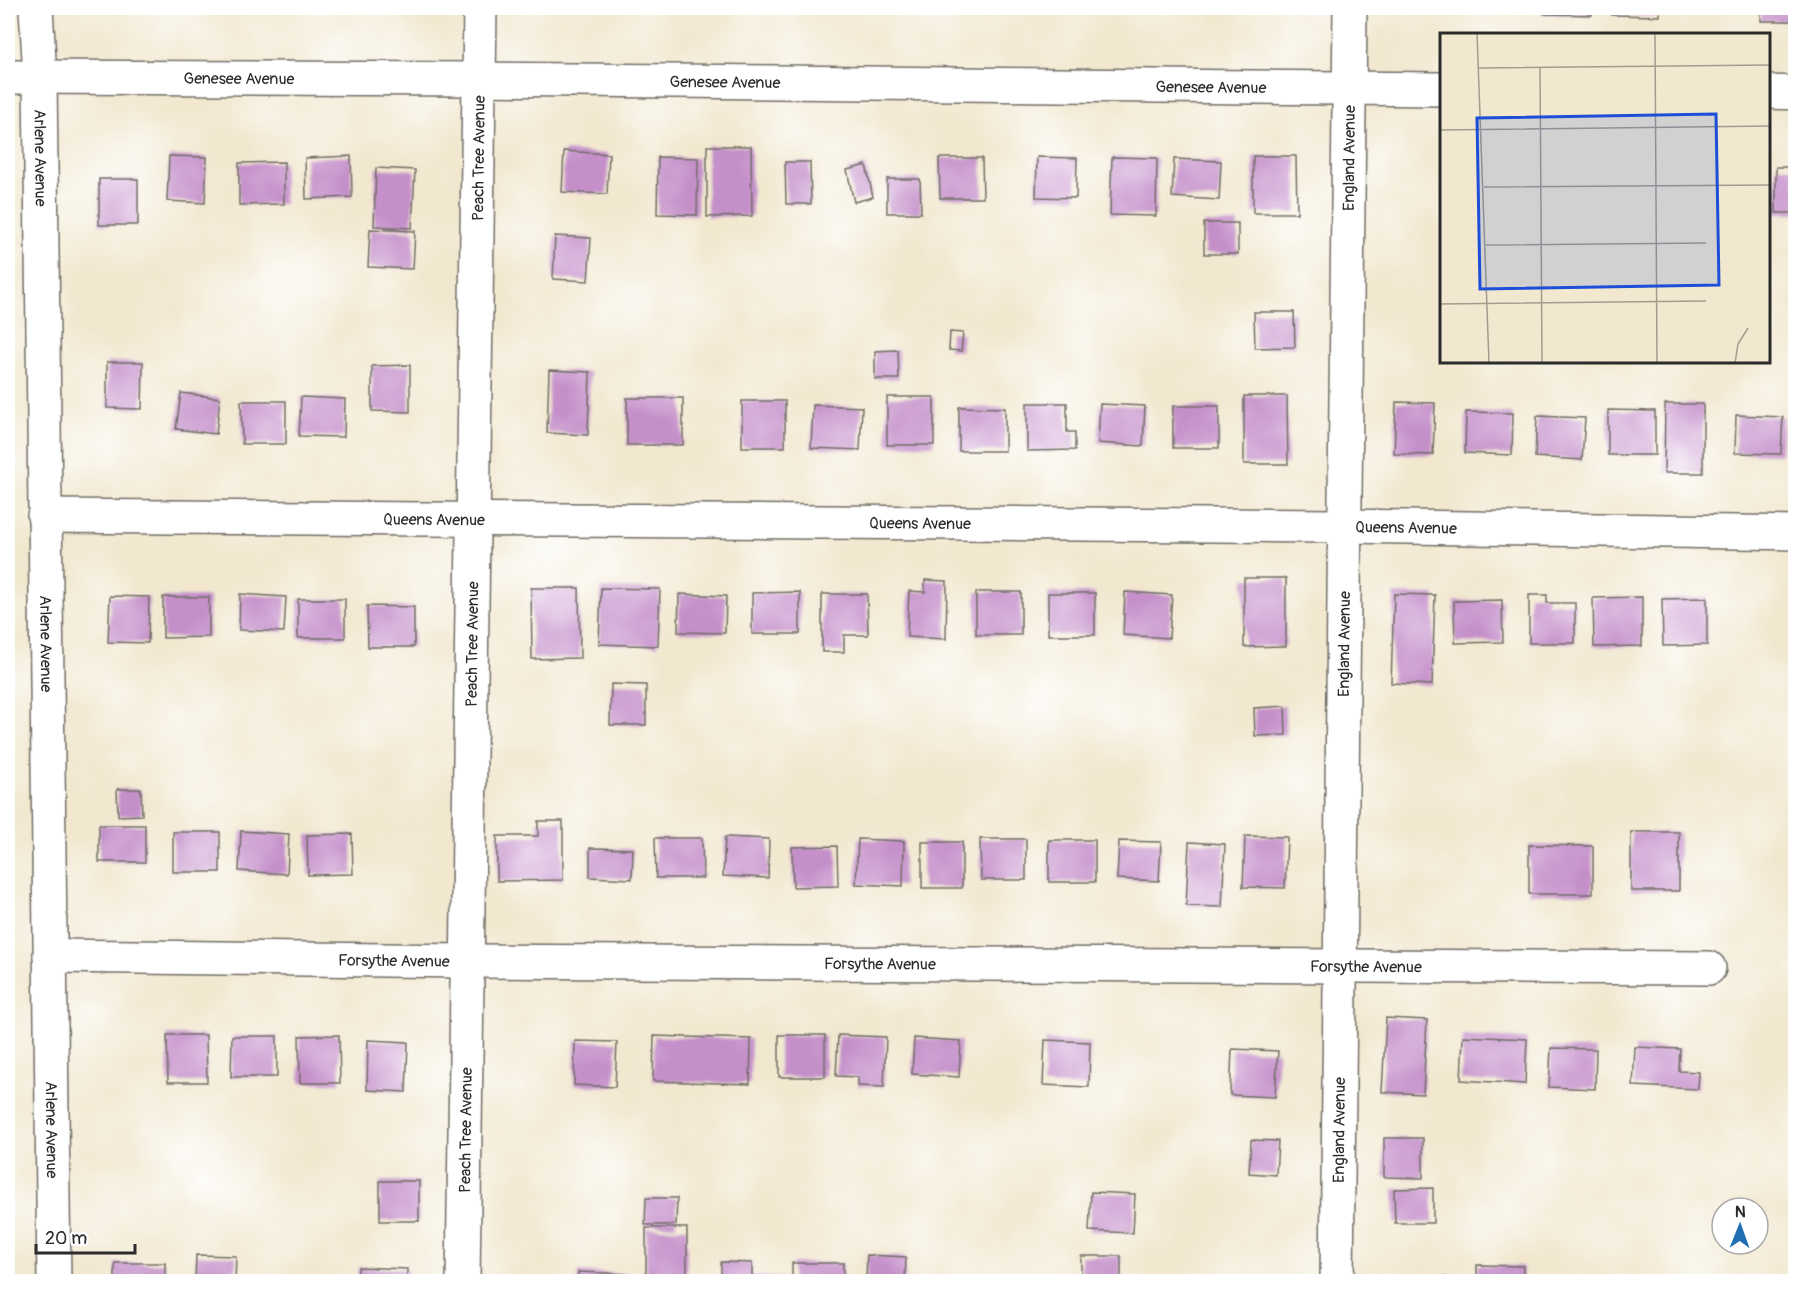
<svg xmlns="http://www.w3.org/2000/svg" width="1803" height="1289" font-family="Pangolin,sans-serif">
<rect width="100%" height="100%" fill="#fff"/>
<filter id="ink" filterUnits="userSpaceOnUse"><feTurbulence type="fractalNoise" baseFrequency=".0167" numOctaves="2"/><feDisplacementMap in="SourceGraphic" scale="12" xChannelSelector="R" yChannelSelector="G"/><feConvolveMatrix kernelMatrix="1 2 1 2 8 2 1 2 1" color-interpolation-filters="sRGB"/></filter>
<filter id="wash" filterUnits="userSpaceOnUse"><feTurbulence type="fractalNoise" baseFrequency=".008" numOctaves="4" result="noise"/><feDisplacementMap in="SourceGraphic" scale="24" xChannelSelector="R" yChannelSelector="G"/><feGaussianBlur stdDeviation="1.35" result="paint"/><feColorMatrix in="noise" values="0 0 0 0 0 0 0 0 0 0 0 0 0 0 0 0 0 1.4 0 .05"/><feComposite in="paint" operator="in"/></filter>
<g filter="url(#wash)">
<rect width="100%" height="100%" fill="#f2e8d0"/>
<g id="blocks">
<path fill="#c590ca" d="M 1544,8 L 1592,8 L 1592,15 L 1544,14 Z
M 1612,8 L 1660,8 L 1660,16 L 1612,15 Z
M 1685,8 L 1727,8 L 1727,11 L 1685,12 Z
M 1761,8 L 1796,8 L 1796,21 L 1761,21 Z
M 707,146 L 751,146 L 752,216 L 707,217 Z
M 564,151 L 609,154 L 607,194 L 562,192 Z
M 169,156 L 207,157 L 205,203 L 167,201 Z
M 351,156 L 352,197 L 306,199 L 305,158 Z
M 1253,156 L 1296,156 L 1297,213 L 1253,213 Z
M 658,157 L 698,158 L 697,215 L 657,214 Z
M 1037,157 L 1077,158 L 1076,198 L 1036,197 Z
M 1112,157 L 1157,158 L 1156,216 L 1110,215 Z
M 939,158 L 982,158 L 983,198 L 940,198 Z
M 1174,159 L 1221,161 L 1219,200 L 1172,197 Z
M 284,162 L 284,204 L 239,205 L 239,163 Z
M 785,162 L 810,162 L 811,204 L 786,204 Z
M 866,165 L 873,197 L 854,202 L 847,170 Z
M 1776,167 L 1796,167 L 1796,213 L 1776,213 Z
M 376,168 L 415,170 L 412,228 L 374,226 Z
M 99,179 L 138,179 L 138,225 L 99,225 Z
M 887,179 L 920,179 L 921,213 L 887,213 Z
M 1204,223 L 1238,223 L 1238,254 L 1204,254 Z
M 370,229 L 415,231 L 413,269 L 368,267 Z
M 555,236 L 591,238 L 588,281 L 553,279 Z
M 1254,312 L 1294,312 L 1295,347 L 1255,348 Z
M 950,332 L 963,333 L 961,351 L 949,350 Z
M 898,350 L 899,379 L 875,379 L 875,351 Z
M 107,362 L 143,362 L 142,409 L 107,408 Z
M 410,365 L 410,412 L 372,411 L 372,366 Z
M 549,370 L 590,372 L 588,435 L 547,433 Z
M 181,393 L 220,398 L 216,434 L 176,429 Z
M 1244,396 L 1287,396 L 1288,464 L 1244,464 Z
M 301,397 L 345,399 L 344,437 L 299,436 Z
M 887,397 L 934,397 L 934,445 L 887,445 Z
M 627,398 L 683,398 L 683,445 L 627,445 Z
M 241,401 L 286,401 L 286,444 L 242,444 Z
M 742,401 L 785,401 L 785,447 L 742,447 Z
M 1396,402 L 1435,403 L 1433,455 L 1394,454 Z
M 1027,403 L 1067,403 L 1067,432 L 1075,432 L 1075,450 L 1027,451 Z
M 1100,404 L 1145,406 L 1143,446 L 1098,443 Z
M 1665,404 L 1703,404 L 1703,473 L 1664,473 Z
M 813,405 L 862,407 L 860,450 L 811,448 Z
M 1173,406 L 1219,406 L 1219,448 L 1173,448 Z
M 959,407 L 1005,408 L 1005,451 L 959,451 Z
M 1608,410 L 1655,411 L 1655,455 L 1608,455 Z
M 1466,412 L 1513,413 L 1512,455 L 1465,453 Z
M 1736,415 L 1783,417 L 1781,454 L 1735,453 Z
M 1537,416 L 1585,418 L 1582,460 L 1535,457 Z
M 1244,578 L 1286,578 L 1286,646 L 1244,647 Z
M 925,580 L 947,581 L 946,639 L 907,637 L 909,591 L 925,592 Z
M 531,588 L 579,588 L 580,658 L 532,659 Z
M 601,588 L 660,589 L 658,646 L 599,644 Z
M 800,592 L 800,634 L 752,634 L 752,593 Z
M 976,592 L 1021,592 L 1021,635 L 976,635 Z
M 1125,592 L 1172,595 L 1169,638 L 1123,635 Z
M 1048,593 L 1095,593 L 1095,635 L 1048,635 Z
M 240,594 L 286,597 L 284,632 L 239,630 Z
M 679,594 L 726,596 L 725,633 L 678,632 Z
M 822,594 L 867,594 L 868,635 L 844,635 L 844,652 L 822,652 Z
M 1394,594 L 1435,595 L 1432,685 L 1391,683 Z
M 1529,595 L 1547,595 L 1547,603 L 1575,603 L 1575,643 L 1529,643 Z
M 110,596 L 149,597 L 148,643 L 108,642 Z
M 163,597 L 209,597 L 209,637 L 163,638 Z
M 1642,597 L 1642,646 L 1594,647 L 1593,598 Z
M 1707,598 L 1707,645 L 1663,646 L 1662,599 Z
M 298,599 L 345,599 L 345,638 L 298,638 Z
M 1502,600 L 1503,642 L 1455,643 L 1454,601 Z
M 367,606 L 414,607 L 414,647 L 368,647 Z
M 611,684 L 646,685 L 646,725 L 610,725 Z
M 1285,706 L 1286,735 L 1255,736 L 1254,708 Z
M 117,789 L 141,789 L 142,815 L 118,816 Z
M 538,821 L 563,821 L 563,880 L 497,881 L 497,836 L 538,836 Z
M 99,825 L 145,825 L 145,862 L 99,862 Z
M 241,831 L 289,834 L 287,874 L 239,871 Z
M 173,832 L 220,832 L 220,872 L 173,872 Z
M 1631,832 L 1679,832 L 1679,891 L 1631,891 Z
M 352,834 L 353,874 L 308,875 L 307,835 Z
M 1245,836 L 1287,837 L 1285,888 L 1243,887 Z
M 725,837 L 769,839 L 768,878 L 723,876 Z
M 655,838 L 702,838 L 703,878 L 656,878 Z
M 858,839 L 904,841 L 903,886 L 856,884 Z
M 980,839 L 1026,839 L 1026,880 L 981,880 Z
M 1049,840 L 1095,840 L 1095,882 L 1049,882 Z
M 1119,841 L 1161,842 L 1159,881 L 1117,879 Z
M 922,842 L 962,842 L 962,888 L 922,888 Z
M 1189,842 L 1225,844 L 1222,907 L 1186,906 Z
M 1529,845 L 1593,846 L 1593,894 L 1529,894 Z
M 837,846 L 838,886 L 793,887 L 792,847 Z
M 590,848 L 633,849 L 632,879 L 590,877 Z
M 1386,1018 L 1427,1020 L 1423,1094 L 1382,1092 Z
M 167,1035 L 206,1035 L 207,1082 L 168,1082 Z
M 339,1035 L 340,1083 L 300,1083 L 299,1036 Z
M 779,1035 L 825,1035 L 825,1077 L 779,1077 Z
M 838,1035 L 886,1037 L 884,1087 L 858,1086 L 858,1077 L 836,1076 Z
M 232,1036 L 277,1036 L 277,1077 L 231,1077 Z
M 654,1036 L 751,1039 L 750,1084 L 653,1081 Z
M 1463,1036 L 1527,1039 L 1525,1084 L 1461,1080 Z
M 914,1038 L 961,1041 L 959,1077 L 912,1074 Z
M 368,1040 L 408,1042 L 406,1092 L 367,1090 Z
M 1045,1040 L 1090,1042 L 1089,1087 L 1043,1085 Z
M 575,1041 L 617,1042 L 615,1087 L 574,1085 Z
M 1635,1047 L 1680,1049 L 1679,1071 L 1699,1072 L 1698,1089 L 1633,1086 Z
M 1551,1048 L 1596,1049 L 1595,1089 L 1549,1087 Z
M 1232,1049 L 1278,1051 L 1275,1097 L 1230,1095 Z
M 1384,1138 L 1423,1138 L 1423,1178 L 1384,1177 Z
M 1251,1140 L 1278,1141 L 1276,1175 L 1249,1173 Z
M 380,1181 L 419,1181 L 419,1221 L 380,1221 Z
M 1433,1188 L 1433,1223 L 1395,1223 L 1394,1189 Z
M 1091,1192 L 1135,1194 L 1133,1233 L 1089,1231 Z
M 646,1198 L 677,1198 L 676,1225 L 645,1225 Z
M 646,1228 L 687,1228 L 687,1282 L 646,1282 Z
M 196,1255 L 236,1256 L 235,1282 L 195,1282 Z
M 867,1255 L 906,1257 L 905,1282 L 866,1282 Z
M 1081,1256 L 1121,1256 L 1121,1282 L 1081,1282 Z
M 721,1262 L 752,1263 L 752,1276 L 785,1278 L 785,1282 L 721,1282 Z
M 115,1263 L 165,1263 L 165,1282 L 115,1282 Z
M 792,1263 L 843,1263 L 843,1282 L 792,1282 Z
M 1477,1265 L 1523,1266 L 1523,1282 L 1477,1282 Z
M 358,1267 L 407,1269 L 407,1282 L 357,1282 Z
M 578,1272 L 627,1274 L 627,1282 L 577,1282 Z
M 1401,1277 L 1448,1277 L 1448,1282 L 1401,1282 Z
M 1015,1279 L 1036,1279 L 1036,1282 L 1015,1282 Z
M 1223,1279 L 1281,1279 L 1281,1282 L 1223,1282 Z"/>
</g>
</g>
<g filter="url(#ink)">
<use href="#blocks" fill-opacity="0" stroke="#716d65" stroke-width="1.5"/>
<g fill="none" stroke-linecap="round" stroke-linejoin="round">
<g stroke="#716d65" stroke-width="36">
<g id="minor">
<path id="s1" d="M 36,8 L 40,77 L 54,1282"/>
<path id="s2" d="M 8,77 L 479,79 L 1442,89"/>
<path d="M 1768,92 L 1796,93"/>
<path id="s3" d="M 44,516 L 1344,526 L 1796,533"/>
<path id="s4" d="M 50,956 L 466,961 L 1709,968"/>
<path id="s5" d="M 463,1282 L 480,8"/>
<path id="s6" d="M 1337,1282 L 1350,8"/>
</g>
</g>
<use href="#minor" stroke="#fff" stroke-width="33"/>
</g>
</g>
<g text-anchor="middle" stroke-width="4.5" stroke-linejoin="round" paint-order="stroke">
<g font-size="16" fill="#2b2b2b" stroke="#fff">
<text dy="6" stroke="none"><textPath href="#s2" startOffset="231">Genesee Avenue</textPath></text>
<text dy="6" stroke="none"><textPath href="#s2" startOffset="717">Genesee Avenue</textPath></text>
<text dy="6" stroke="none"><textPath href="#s2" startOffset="1203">Genesee Avenue</textPath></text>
<text dy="6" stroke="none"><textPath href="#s1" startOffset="150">Arlene Avenue</textPath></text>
<text dy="6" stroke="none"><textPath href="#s5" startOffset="1124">Peach Tree Avenue</textPath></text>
<text dy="6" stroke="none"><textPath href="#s6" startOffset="1124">England Avenue</textPath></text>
<text dy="6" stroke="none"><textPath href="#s3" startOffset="390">Queens Avenue</textPath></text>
<text dy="6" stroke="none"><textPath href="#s3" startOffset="876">Queens Avenue</textPath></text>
<text dy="6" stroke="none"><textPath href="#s3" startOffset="1362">Queens Avenue</textPath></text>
<text dy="6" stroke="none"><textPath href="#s1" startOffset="636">Arlene Avenue</textPath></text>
<text dy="6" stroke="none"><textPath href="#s5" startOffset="638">Peach Tree Avenue</textPath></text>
<text dy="6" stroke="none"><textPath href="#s6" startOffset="638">England Avenue</textPath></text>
<text dy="6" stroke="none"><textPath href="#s4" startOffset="344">Forsythe Avenue</textPath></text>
<text dy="6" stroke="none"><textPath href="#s4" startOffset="830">Forsythe Avenue</textPath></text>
<text dy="6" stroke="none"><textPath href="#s4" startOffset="1316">Forsythe Avenue</textPath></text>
<text dy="6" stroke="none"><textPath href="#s1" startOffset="1122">Arlene Avenue</textPath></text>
<text dy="6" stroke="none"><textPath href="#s5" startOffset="152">Peach Tree Avenue</textPath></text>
<text dy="6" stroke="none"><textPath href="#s6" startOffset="152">England Avenue</textPath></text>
</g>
</g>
<g transform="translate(1440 33)">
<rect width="330" height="330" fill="#f2e8d0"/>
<path fill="none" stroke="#a29c8e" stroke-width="1.5" d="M 37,0 L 49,330M 215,0 L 217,330M 100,34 L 102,330M 39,35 L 330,32M 0,97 L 330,93M 44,154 L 330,152M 46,212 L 266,210M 0,271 L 266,268M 295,330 L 298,311 L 308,295"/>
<path fill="#1d4ed8" fill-opacity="0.15" stroke="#1d4ed8" stroke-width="3" d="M 276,81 L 279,252 L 40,256 L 37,85 Z"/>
<rect width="330" height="330" fill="none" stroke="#2b2b2b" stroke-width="3"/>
</g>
<rect width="1803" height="1289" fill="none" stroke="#fff" stroke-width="30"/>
<g transform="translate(1740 1226) rotate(1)"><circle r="28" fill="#ffffff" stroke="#aaaaaa" stroke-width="1.5"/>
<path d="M0-4.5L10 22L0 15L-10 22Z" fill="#1f6fb2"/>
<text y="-9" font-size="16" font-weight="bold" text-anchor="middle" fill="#2b2b2b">N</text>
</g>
<path d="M36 1244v9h99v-9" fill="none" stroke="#2b2b2b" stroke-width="3"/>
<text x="45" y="1244" font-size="18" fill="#2b2b2b" stroke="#ffffff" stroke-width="4.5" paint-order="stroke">20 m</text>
</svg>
